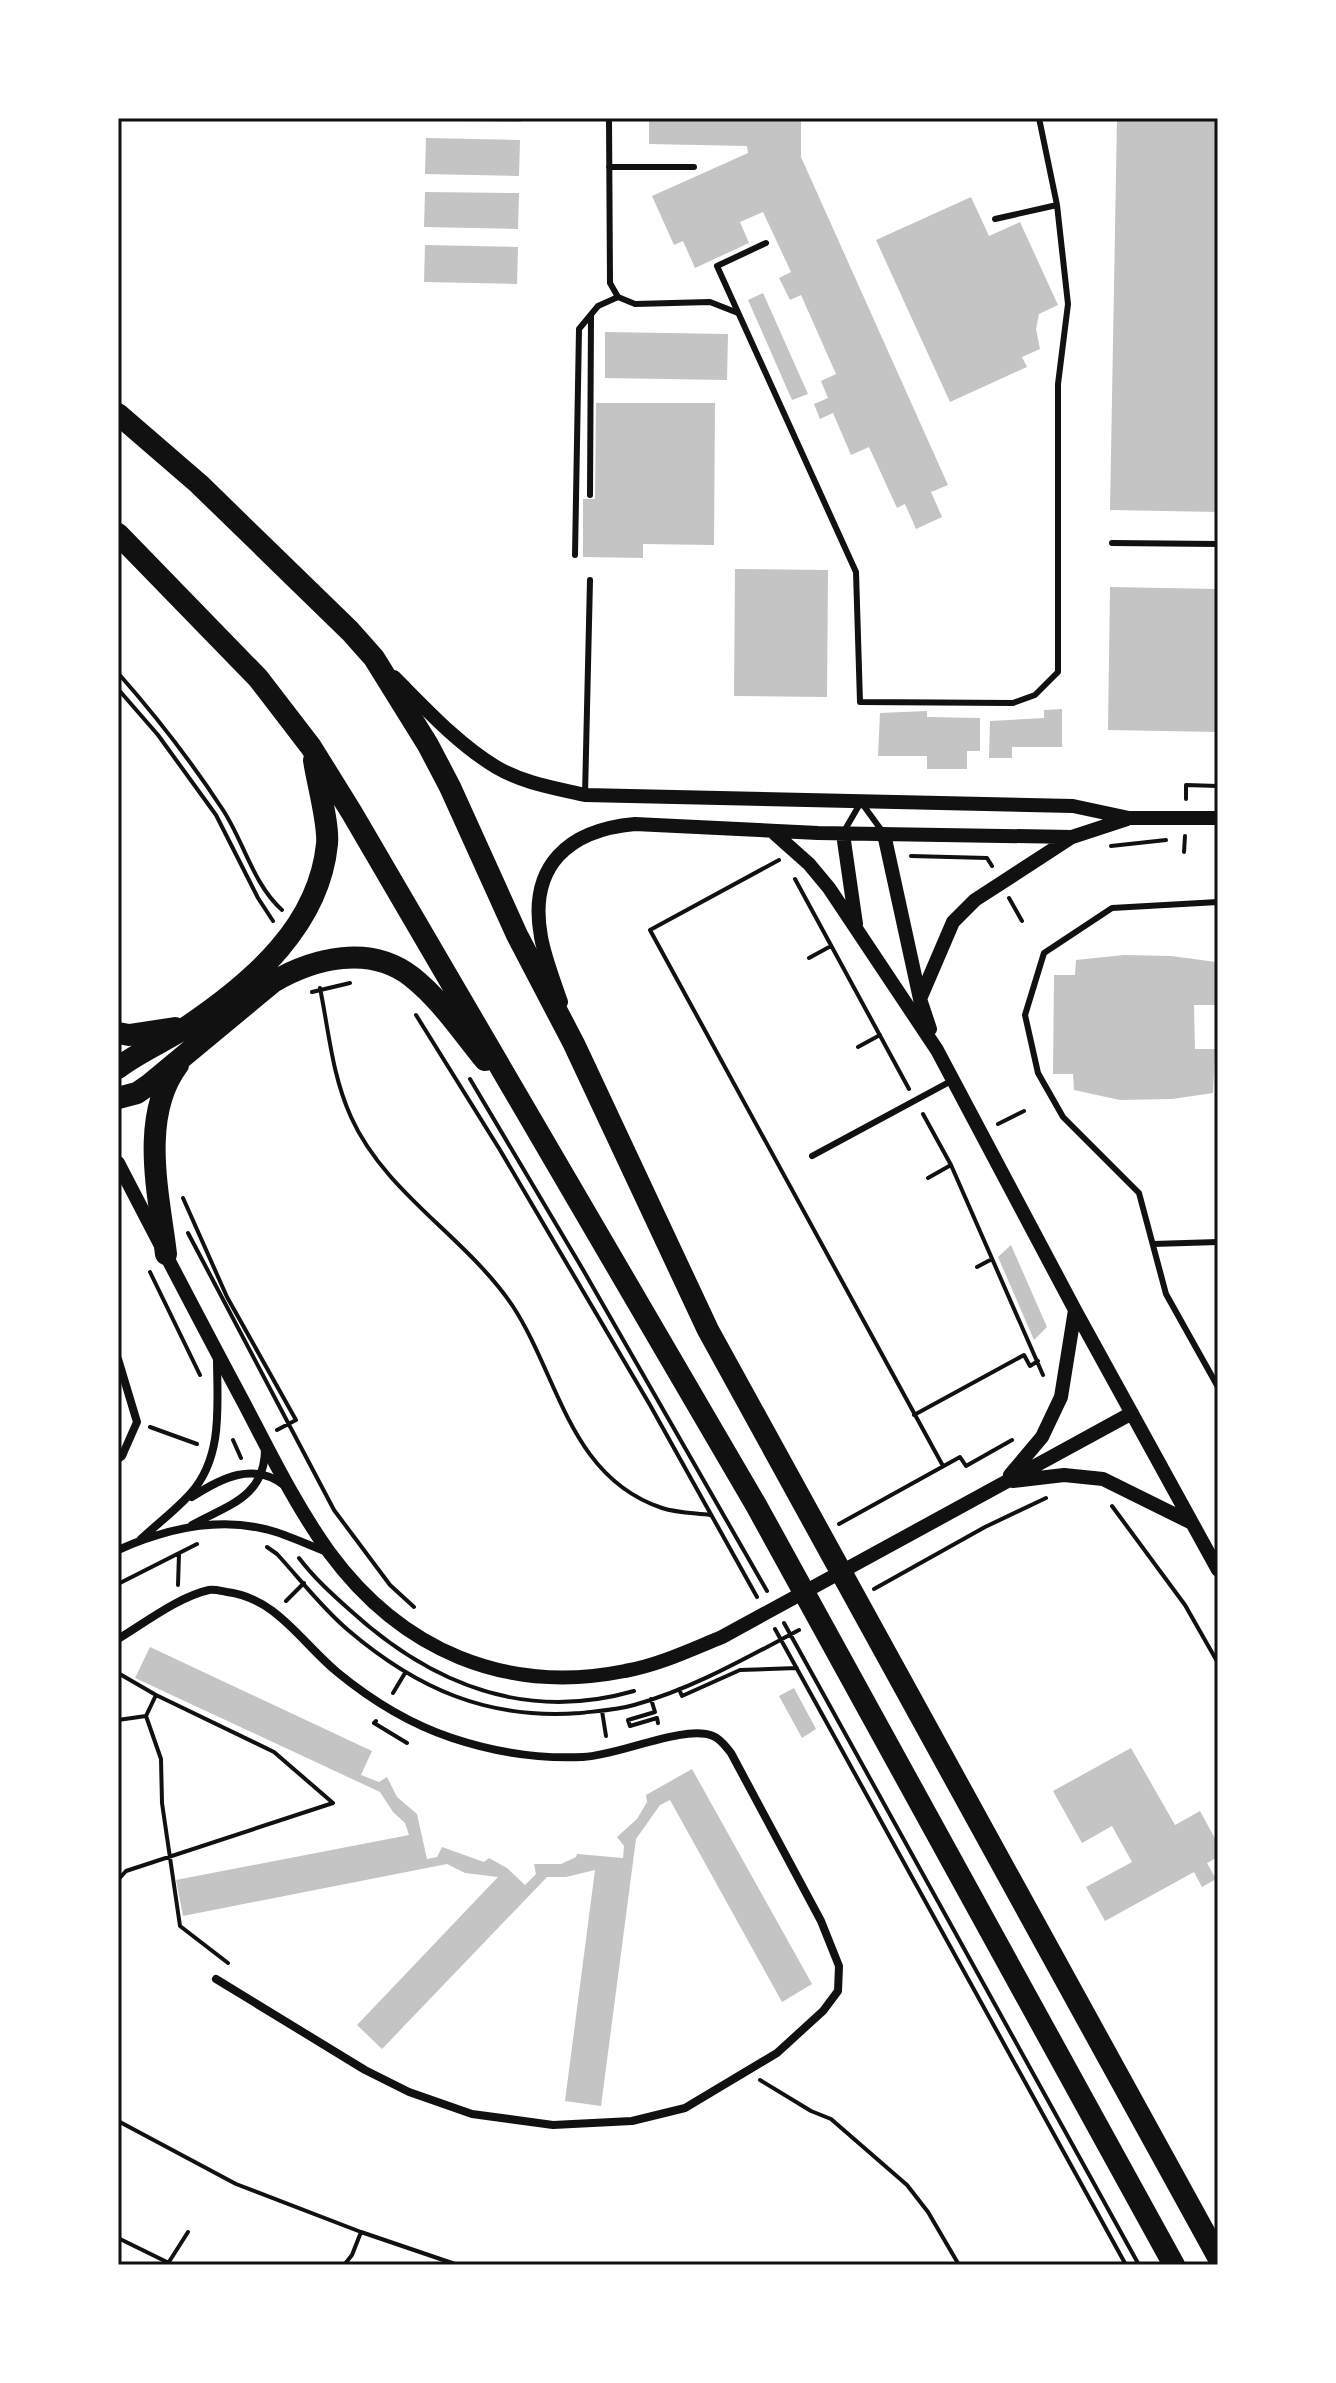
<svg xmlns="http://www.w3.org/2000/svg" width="1336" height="2383" font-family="'Source Sans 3',sans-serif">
<rect width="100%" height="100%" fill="#fff"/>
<path fill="#c4c4c4" d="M 453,118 L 521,118 L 521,122 L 453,121 Z
M 649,118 L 801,118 L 801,157 L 948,485 L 931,492 L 942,517 L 916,529 L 905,504 L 897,508 L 869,447 L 851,455 L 833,413 L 820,419 L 814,404 L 828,398 L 821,381 L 836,374 L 801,295 L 790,300 L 779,278 L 791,272 L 763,212 L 740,222 L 749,243 L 695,268 L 683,241 L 674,245 L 652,196 L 748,153 L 747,146 L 649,144 Z
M 1117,118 L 1218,118 L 1218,512 L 1110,510 Z
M 426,138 L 520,140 L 519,176 L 425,174 Z
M 425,192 L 519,193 L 518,229 L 424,227 Z
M 971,197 L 989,236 L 1020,222 L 1058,305 L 1039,314 L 1036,329 L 1040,349 L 1022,357 L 1027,367 L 950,402 L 876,240 Z
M 425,245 L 518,247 L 517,284 L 424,282 Z
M 763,293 L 808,394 L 792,400 L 748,300 Z
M 605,332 L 728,334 L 727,380 L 605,378 Z
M 596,403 L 715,403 L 714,545 L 643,544 L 643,558 L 583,557 L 583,499 L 595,499 Z
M 735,569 L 828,570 L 827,697 L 734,696 Z
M 1110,587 L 1218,589 L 1218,732 L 1108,730 Z
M 1062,709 L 1062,747 L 1012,747 L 1012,758 L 989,758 L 990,721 L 1044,718 L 1044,710 Z
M 927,711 L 927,717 L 980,718 L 980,751 L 967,751 L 967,769 L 927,769 L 927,756 L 878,756 L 880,713 Z
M 1124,955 L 1171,956 L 1216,962 L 1215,1005 L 1194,1005 L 1195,1049 L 1215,1049 L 1213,1093 L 1172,1099 L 1120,1100 L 1074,1090 L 1073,1074 L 1053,1074 L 1054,975 L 1075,975 L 1076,960 Z
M 1011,1245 L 1047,1327 L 1034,1340 L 998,1257 Z
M 150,1647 L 372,1751 L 361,1775 L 379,1782 L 387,1777 L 397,1797 L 417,1814 L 427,1859 L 437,1857 L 442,1847 L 484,1862 L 489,1858 L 507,1868 L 525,1885 L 536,1874 L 534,1864 L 561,1864 L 576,1857 L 577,1854 L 623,1858 L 624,1846 L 617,1837 L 637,1819 L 647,1802 L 646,1795 L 692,1769 L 812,1984 L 782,2002 L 670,1800 L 660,1805 L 636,1839 L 601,2106 L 565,2101 L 595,1870 L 566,1877 L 547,1877 L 382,2049 L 357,2025 L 498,1877 L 465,1873 L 447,1864 L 183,1916 L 176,1880 L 409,1835 L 405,1823 L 393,1812 L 380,1792 L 135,1678 Z
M 794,1688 L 816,1729 L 802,1738 L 779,1696 Z
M 1131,1748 L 1175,1825 L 1200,1811 L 1218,1844 L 1218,1857 L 1207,1863 L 1216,1879 L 1202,1887 L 1194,1872 L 1105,1921 L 1086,1887 L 1132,1862 L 1112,1826 L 1082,1843 L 1053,1791 Z"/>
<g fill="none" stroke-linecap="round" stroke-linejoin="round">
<path stroke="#111" stroke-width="4" d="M 118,673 C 156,716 191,761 223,810 C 244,842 253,884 282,910
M 118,689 L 158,735 L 216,815 L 258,898 L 273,921
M 1186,799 L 1186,785 L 1218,786
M 1111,846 L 1166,840
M 1184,852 L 1185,836
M 911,856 L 987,858 L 992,866
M 779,860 L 650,930 L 943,1466
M 795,879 L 909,1089
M 1009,898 L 1022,921
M 809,958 L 831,946
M 320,988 C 329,1032 332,1075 351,1117 C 385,1193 466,1237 512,1305 C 559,1376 569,1477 662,1508 C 677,1513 694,1513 710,1515
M 312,992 L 350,983
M 416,1015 L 500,1150 L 650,1405 L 757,1597
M 858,1047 L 880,1035
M 470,1079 L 582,1268 L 767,1591
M 923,1114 L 951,1165 L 1043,1375
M 998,1124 L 1024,1111
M 928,1178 L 951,1165
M 183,1198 L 227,1297 L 296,1420 L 277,1430
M 188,1233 L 334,1510 L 390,1585 L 414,1607
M 977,1267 L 992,1259
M 150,1272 L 200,1375
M 914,1415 L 1024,1355 L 1030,1366 L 1038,1361
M 150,1427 L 197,1444
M 233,1440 L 241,1458
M 1112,1506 L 1185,1605 L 1218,1663
M 839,1524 L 960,1457 L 966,1466 L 1012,1440
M 267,1547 L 277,1554 C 300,1579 322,1608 348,1630 C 417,1689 488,1720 580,1713 C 598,1711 616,1710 634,1705 C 692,1689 746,1658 799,1630
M 299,1558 C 314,1578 333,1595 351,1611 C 431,1684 526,1722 634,1691
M 118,1584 L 197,1544
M 178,1585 L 179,1554
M 874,1589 L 985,1527 L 1046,1498
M 286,1601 L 304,1583
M 784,1623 L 1139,2265
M 775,1629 L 1126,2265
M 118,1673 L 156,1695 L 274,1752 L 333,1803 L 126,1871 L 118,1880
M 679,1689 L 682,1696 L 740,1670 L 797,1668
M 393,1693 L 405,1673
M 156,1695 L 146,1716 L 161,1759 L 162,1803 L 180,1926 L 228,1963
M 651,1699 L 655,1712 L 628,1720 L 630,1726 L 657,1718 L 658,1723
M 602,1711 L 606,1736
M 118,1720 L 146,1716
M 376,1721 L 374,1723 L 407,1743
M 760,2080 L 811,2111 L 831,2119 L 907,2185 L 928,2212 L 959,2265
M 118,2121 L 236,2184 L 361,2232 L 458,2265
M 118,2238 L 173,2265
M 167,2265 L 188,2232
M 344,2265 L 352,2255 L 361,2232"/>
<path stroke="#111" stroke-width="6" d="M 609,118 L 610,283 L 618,297 L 635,304 L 710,302 L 738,313
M 609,167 L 694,167
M 995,219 L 1057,205
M 766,243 L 717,266 L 856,572 L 860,702 L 1013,703 L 1035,695 L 1058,672 L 1058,384 L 1068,304 L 1057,205 L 1039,118
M 590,495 L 591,315
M 1112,543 L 1218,544
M 575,555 L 579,329 L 598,306 L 618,297
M 585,795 L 590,580
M 843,833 L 861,802 L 882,831
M 1218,902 L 1112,908 L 1044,953 L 1025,1015 L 1038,1073 L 1063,1117 L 1139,1193 L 1166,1294 L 1218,1387
M 812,1156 L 953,1080
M 1153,1244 L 1218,1242"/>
<path stroke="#111" stroke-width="8" d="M 118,1359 L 137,1422 L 122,1456 L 118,1459
M 192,1497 C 221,1478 254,1461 285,1486
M 192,1525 C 228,1505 265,1497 265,1449
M 141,1539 C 157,1524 176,1510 191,1493 C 224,1456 217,1403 217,1357
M 118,1550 C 165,1529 217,1516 269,1530 C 288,1535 308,1545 327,1552
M 118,1639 C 143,1624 180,1596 209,1590 C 214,1589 221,1591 227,1592 C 276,1598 301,1642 337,1672 C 371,1700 410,1724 452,1738 C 494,1752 539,1759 583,1757 C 618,1756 684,1724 713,1736 C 721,1739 726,1747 731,1753 L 821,1921 L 839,1966 L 838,1991 L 823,2011 L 777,2053 L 685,2108 L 632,2121 L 553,2125 L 472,2114 L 409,2092 L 365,2070 L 216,1979"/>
<path stroke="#111" stroke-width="14" d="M 394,677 C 426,709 458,744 496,767 C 523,783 555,788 585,795 L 1073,806 L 1129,818 L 1218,818
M 773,832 L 809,864 L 829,888 L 937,1050 L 1075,1310 L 1218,1570
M 843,834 L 856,924
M 884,834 L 920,999 L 930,1029
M 920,999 L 953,922 L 975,900 L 1072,837
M 561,1002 C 554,981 545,959 541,937 C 528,866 568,830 635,824 L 818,833 L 1072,837 L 1127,819
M 118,1163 C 160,1244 202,1325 245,1405 C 271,1455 296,1506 329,1552 C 401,1650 505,1695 625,1671 C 659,1665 690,1650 722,1637 L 1132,1413
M 1010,1475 L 1042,1437 L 1061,1397 L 1075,1310
M 1013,1481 L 1064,1475 L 1103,1479 L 1192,1523"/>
<path stroke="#111" stroke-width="22" d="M 118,414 L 199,484 L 350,631 L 374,658 L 428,745 L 450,787 L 517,935 L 574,1044 L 708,1330 L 1218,2257
M 118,534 L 258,678 L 311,747 L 352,813 L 756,1505 L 1174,2265
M 118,1033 L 129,1035 L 175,1028
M 118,1068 C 140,1051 168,1040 191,1024 C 254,981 319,925 327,844 C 329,823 317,782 314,760
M 118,1098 L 137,1093 L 150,1084 L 273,982 C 314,958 370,944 412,977 C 440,999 462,1032 485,1060
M 166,1254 C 159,1195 139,1117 178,1065"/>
</g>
<rect width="1336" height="2383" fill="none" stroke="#ffffff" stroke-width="240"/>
<rect x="120" y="120" width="1096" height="2143" fill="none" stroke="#111" stroke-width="3"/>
</svg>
